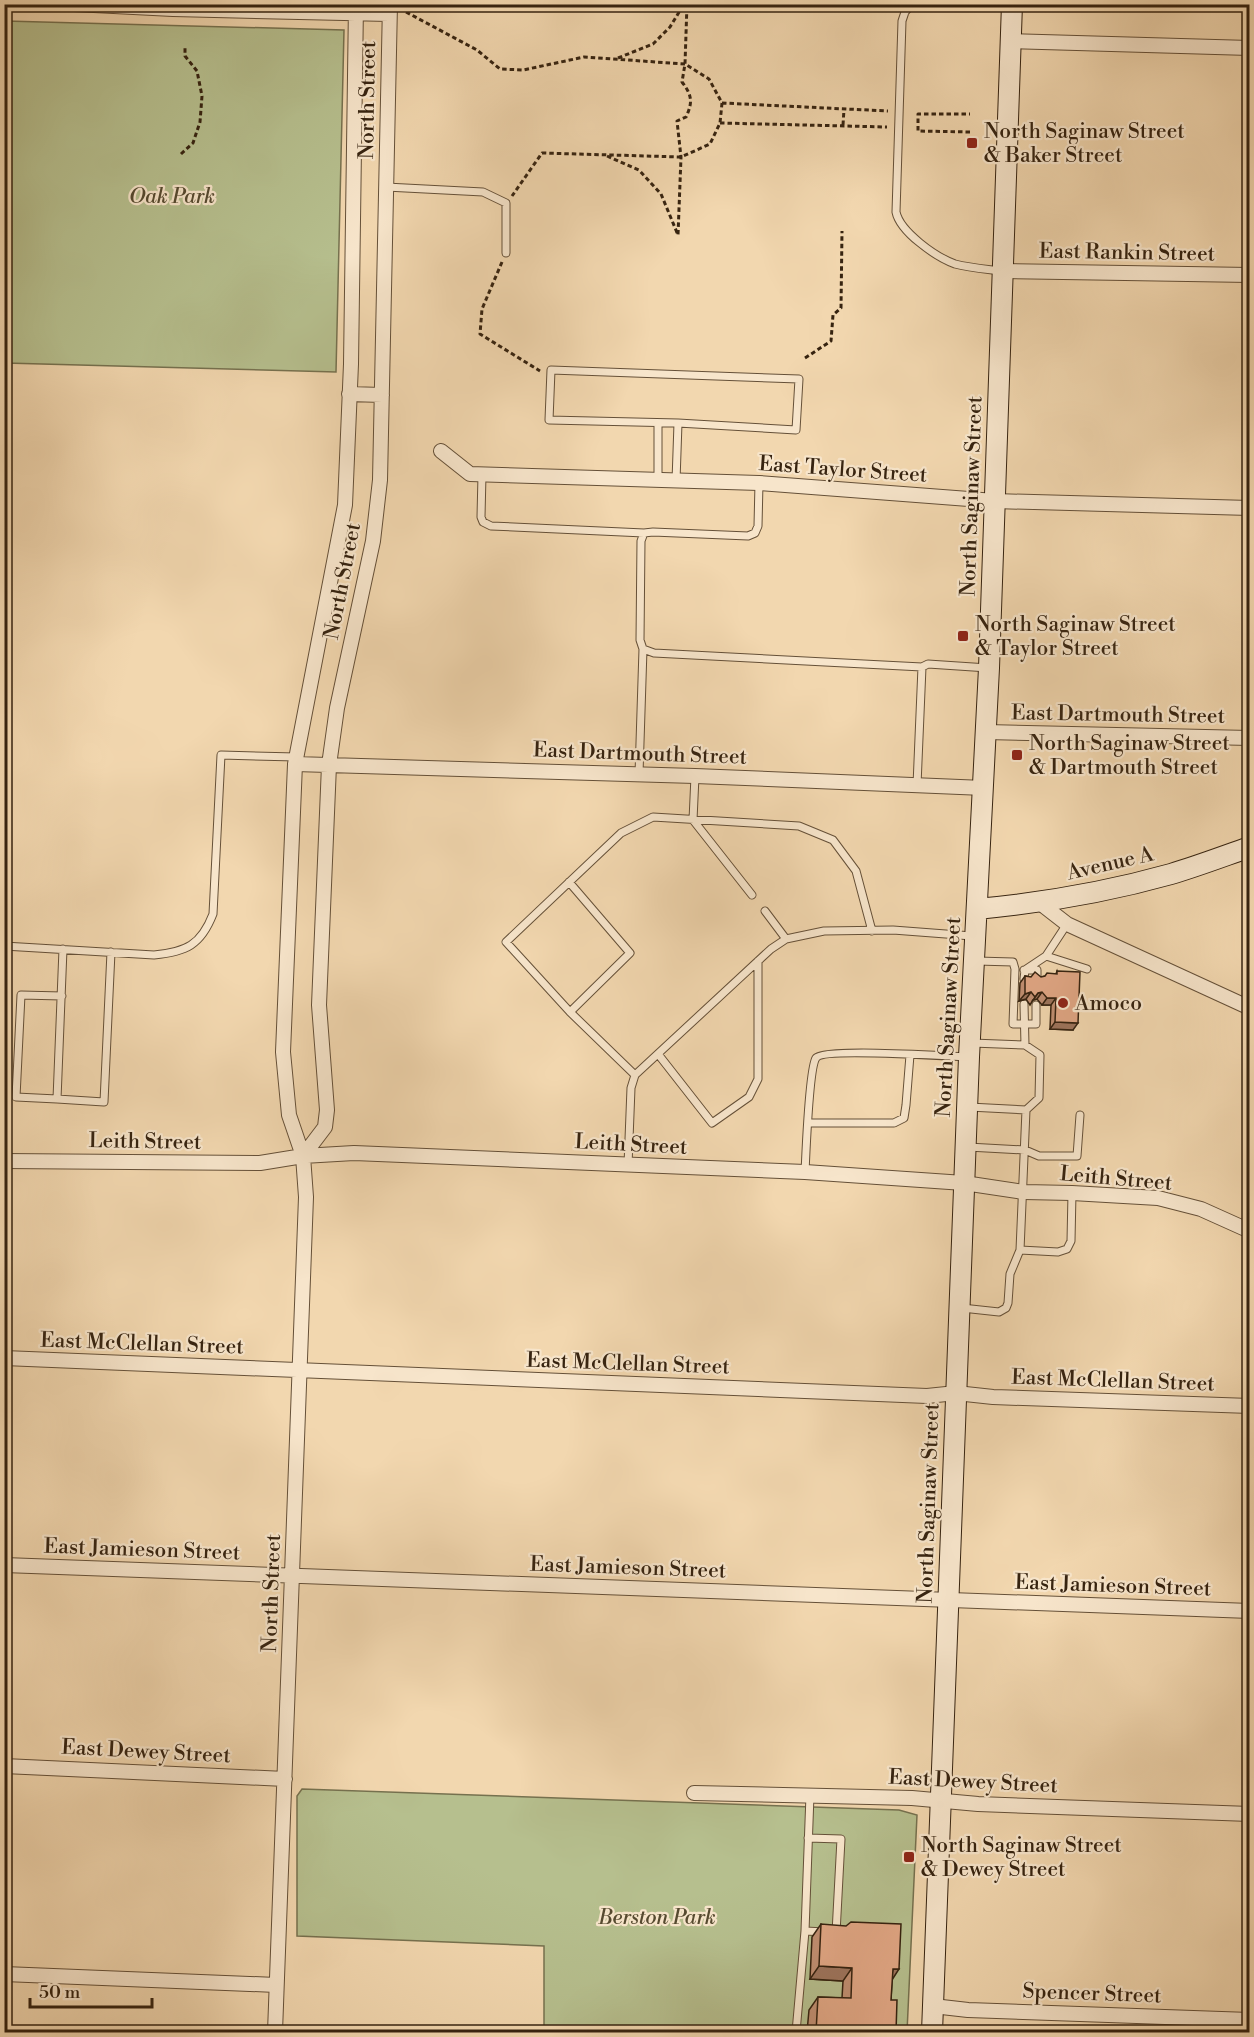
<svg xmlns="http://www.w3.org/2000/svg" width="1254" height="2037" font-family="'Libre Bodoni',serif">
<rect width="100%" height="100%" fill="#f2d7af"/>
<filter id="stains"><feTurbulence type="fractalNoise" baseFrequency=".00333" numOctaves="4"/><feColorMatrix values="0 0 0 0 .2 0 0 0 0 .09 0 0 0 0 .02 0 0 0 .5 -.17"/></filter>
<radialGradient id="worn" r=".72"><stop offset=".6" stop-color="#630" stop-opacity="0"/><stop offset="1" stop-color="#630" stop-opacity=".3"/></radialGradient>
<path fill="#b6bf8e" stroke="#76714f" stroke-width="1.5" d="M 5,21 L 344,30 L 336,372 L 5,363 Z
M 302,1789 L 899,1810 L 917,1815 L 907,2032 L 544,2032 L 544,1946 L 297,1936 L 297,1796 Z"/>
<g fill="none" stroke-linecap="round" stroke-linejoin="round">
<g stroke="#655038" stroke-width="9">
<path id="lane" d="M 912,4 L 905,12 L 902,21 L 896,212 C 900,232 936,257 955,264 C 970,268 986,269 1002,271
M 386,187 L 483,192 L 506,203 L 506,253
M 551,370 L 799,379 L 796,430 L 678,423 L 549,420 Z
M 482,475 L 481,517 L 483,522 L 491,526 L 644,533 L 641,541 L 640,640 L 643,649 L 654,653 L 922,667 L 928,664 L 988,668
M 658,480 L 658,423
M 676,481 L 678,423
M 644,533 L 653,532 L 748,536 L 755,533 L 758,526 L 759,483
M 639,774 L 643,649
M 695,776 L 693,820 L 752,895
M 917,785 L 922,667
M 569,882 L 630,953 L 570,1012
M 765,911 L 786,939
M 4,946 L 154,955 C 186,952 201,945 213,914 L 221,755 L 296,757
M 63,949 L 57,1099 L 104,1102 L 111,952
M 1046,956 L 1087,969
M 977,961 L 1013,962 L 1015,969 L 1013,1024 L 1036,1024 L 1036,1005
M 1024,970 L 1037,970 L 1037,979
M 1024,979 L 1025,970 L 1046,956 L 1067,924
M 972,1043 L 1025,1045 L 1024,1004
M 1025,1045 L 1040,1055 L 1039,1098 L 1026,1110
M 658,1054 L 712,1123 L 749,1097 L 758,1079 L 758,961
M 635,1075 L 570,1012 L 506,942 L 621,833 L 653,817 L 799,826 L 833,840 L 856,871 L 872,931
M 57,1099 L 16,1097 L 21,995 L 62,996
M 809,1123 L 894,1123 L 904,1118 L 906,1105 L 910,1055
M 968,1147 L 1025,1150 L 1039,1156 L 1077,1156 L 1080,1115
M 628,1165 L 631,1088 L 635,1075 L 771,949 L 786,939 L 824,931 L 893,930 L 972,936
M 805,1172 C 806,1153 809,1068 816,1058 C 823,1048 947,1056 967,1057
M 1020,1250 L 1058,1252 L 1067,1249 L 1071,1241 L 1072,1193
M 962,1308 L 999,1312 L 1006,1308 L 1008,1303 L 1010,1274 L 1020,1250 L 1026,1110 L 969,1107
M 810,1795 L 805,1931 L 825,1932
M 808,1838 L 841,1839 L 836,1933
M 796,2032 L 805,1931"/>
</g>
<g stroke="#655038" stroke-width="16">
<path id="street" d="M 74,4 L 173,9 L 389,14
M 1011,41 L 1250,48
M 1004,271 L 1250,275
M 349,394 L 382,395
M 441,451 L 470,474 L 759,483 L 995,501 L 1250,508
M 986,732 L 1250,738
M 295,764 L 695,776 L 984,788
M 1040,903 L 1067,924 L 1250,1008
M 303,1156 L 325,1127 L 327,1110 L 319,1005 L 329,765 L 337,708 L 373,541 L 380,480 L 390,4
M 4,1161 L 260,1163 L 303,1156 L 354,1153 L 805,1172 L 964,1183 L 1024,1192 L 1072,1193 L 1158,1198 L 1201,1209 L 1250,1231
M 4,1358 L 927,1396 L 956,1393 L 993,1397 L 1250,1406
M 4,1565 L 1250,1611
M 4,1766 L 285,1779
M 694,1793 L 912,1798 L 978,1804 L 1250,1814
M 4,1974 L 276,1985
M 933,2006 L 968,2010 L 1250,2020
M 275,2032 L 306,1197 L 303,1156 L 289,1115 L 283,1052 L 295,764 L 345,505 L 351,364 L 356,4"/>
</g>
<g stroke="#362310" stroke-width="22">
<path id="secondary" d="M 977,909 C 1042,903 1107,892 1171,874 C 1198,866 1224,856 1250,847
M 932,2032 L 969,1057 L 989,668 L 1012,4"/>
</g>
<path stroke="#362310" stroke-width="3" stroke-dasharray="4.5 3" stroke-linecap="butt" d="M 406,12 L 477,50 L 500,69 L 523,70 L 584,57 L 685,64 L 709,79 L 722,103 L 720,123 L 710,144 L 681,157 L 542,153 L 512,196
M 618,58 L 653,44 L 670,27 L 684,4
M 722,103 L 888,111
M 720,123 L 887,127
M 843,125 L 844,109
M 970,132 L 918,131 L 918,114 L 970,114
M 181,154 L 193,143 L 200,122 L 202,96 L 197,71 L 185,56 L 185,48
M 607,156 L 639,170 L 661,194 L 678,235 L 681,157 L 677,121 L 686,117 C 693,102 692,95 682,82 L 685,64 L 687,4
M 502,262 L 482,309 L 480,334 L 540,371
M 805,358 L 831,341 L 833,315 L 841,308 L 842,231"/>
<use href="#lane" stroke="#f7e5cb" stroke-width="7"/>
<use href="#street" stroke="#f7e5cb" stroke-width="14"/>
<use href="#secondary" stroke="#f7e5cb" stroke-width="20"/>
</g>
<path fill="#c18f72" stroke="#362310" stroke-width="1.5" d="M 1057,971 L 1073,1030 L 1050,1029 L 1051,1005 L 1042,1005 L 1037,999 L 1033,1000 L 1030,1005 L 1026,999 L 1019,1001 L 1020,983 L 1025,976 L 1031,977 L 1041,977 L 1056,974 Z
M 821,1924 L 892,1979 L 891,2000 L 896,2032 L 807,2032 L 809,2010 L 818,1997 L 842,1998 L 843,1981 L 810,1979 L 812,1937 Z"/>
<path fill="#9d745c" stroke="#362310" stroke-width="1.5" d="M 1031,992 L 1026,999 L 1019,1001 L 1025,994 Z
M 1042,992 L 1037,999 L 1033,1000 L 1038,993 Z
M 1047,998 L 1056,998 L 1051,1005 L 1042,1005 Z
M 1055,1022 L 1078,1023 L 1073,1030 L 1050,1029 Z
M 819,1966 L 852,1968 L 843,1981 L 810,1979 Z
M 893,1969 L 899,1969 L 890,1983 Z"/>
<path fill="#e0a684" stroke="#362310" stroke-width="1.5" d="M 1057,971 L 1080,972 L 1078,1023 L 1055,1022 L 1056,998 L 1047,998 L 1042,992 L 1038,993 L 1035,997 L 1031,992 L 1025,994 L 1025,976 L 1031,977 L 1035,972 L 1041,977 L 1045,976 L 1047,973 L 1057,974 Z
M 851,1922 L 901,1924 L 899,1969 L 893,1969 L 891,2000 L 897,2000 L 896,2032 L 816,2032 L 818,1997 L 851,1998 L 852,1968 L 819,1966 L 821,1924 L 846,1926 Z"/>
<g fill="#8f2418" stroke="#f7e5cb" stroke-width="2">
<rect x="966" y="137" width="12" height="12" rx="3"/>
<rect x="957" y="630" width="12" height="12" rx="3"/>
<rect x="1011" y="749" width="12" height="12" rx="3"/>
<circle cx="1063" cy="1003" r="6"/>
<rect x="903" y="1851" width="12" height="12" rx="3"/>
</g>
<g text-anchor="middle" stroke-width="4.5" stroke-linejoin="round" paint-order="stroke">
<g font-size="21" fill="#362310" stroke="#f7e5cb">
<text transform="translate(367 100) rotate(-89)" y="7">North Street</text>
<text transform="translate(1127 252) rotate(1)" y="7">East Rankin Street</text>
<text transform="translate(843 469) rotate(4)" y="7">East Taylor Street</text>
<text transform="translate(971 496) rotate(-88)" y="7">North Saginaw Street</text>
<text transform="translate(342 581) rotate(-79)" y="7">North Street</text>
<text transform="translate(1118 714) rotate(1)" y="7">East Dartmouth Street</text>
<text transform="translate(640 753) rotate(2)" y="7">East Dartmouth Street</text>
<text transform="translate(1110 863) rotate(-13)" y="7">Avenue A</text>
<text transform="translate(948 1017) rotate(-87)" y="7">North Saginaw Street</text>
<text transform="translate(145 1141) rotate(1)" y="7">Leith Street</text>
<text transform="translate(631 1144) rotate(3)" y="7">Leith Street</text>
<text transform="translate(1116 1178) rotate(5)" y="7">Leith Street</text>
<text transform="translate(142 1343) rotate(2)" y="7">East McClellan Street</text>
<text transform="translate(628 1363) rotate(2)" y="7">East McClellan Street</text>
<text transform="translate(1113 1380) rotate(2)" y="7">East McClellan Street</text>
<text transform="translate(928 1503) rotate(-88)" y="7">North Saginaw Street</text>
<text transform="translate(142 1549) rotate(2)" y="7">East Jamieson Street</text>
<text transform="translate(628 1567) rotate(2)" y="7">East Jamieson Street</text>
<text transform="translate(1113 1585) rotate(2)" y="7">East Jamieson Street</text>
<text transform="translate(271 1593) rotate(-88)" y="7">North Street</text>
<text transform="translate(146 1751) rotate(3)" y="7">East Dewey Street</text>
<text transform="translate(973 1781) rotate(3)" y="7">East Dewey Street</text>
<text transform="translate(1092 1993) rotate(2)" y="7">Spencer Street</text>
</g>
<g font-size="21" fill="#362310" stroke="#f7e5cb" text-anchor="start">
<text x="984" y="138">North Saginaw Street<tspan x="984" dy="24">&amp; Baker Street</tspan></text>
<text x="975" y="631">North Saginaw Street<tspan x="975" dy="24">&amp; Taylor Street</tspan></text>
<text x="1029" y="750">North Saginaw Street<tspan x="1029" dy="24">&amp; Dartmouth Street</tspan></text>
<text x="1075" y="1010">Amoco</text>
<text x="921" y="1852">North Saginaw Street<tspan x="921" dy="24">&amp; Dewey Street</tspan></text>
</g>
<g font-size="21" font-style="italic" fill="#564a30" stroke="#f7e5cb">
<text x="172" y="203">Oak Park</text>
<text x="657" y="1924">Berston Park</text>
</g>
</g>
<rect width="1254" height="2037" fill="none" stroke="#f2d7af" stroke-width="24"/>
<rect x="6" y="6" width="1242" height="2025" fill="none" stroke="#362310" stroke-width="3"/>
<rect x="12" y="12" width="1230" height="2013" fill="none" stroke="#362310" stroke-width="1.5"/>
<path d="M30 1998v9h122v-9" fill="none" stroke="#362310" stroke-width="3"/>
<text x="39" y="1998" font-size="18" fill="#362310" stroke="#f7e5cb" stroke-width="4.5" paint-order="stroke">50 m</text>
<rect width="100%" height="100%" filter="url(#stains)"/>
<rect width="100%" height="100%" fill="url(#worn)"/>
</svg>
